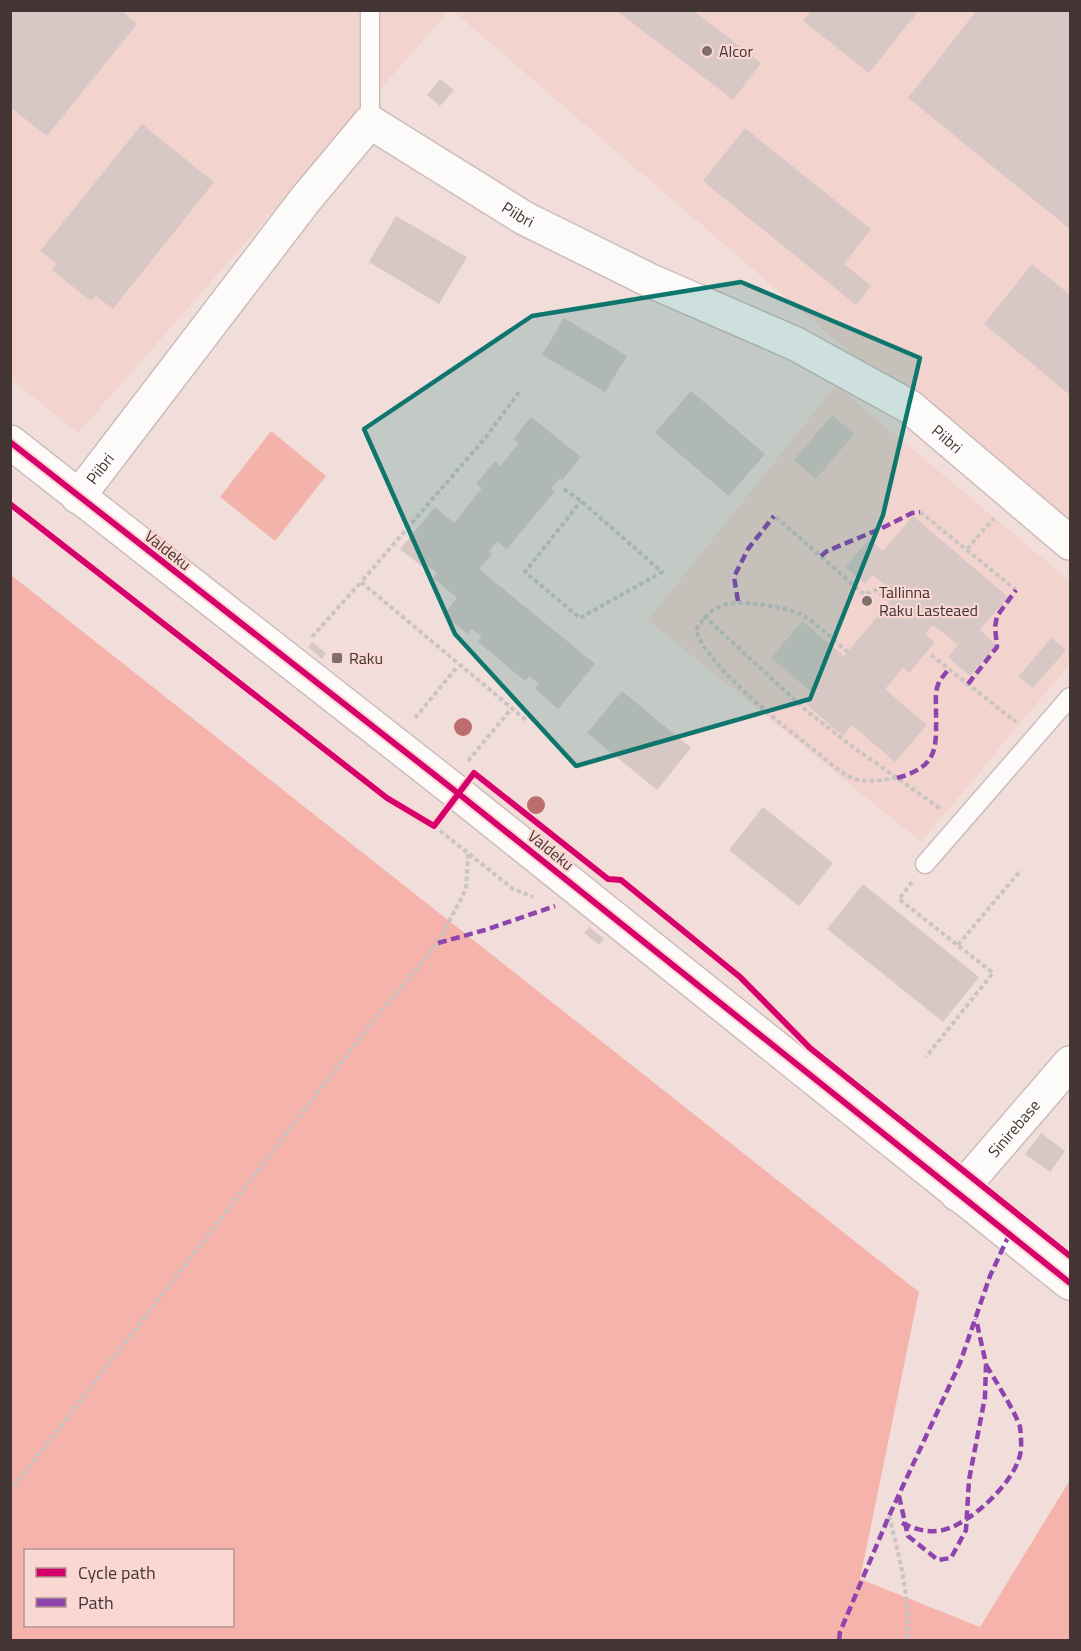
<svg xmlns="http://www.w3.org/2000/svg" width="1081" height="1651" font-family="'Titillium Web',sans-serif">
<rect width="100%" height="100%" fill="#f1dedb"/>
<path fill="#f3d3ce" d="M 10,11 L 449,11 L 78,433 L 11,380 Z
M 453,11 L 1070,11 L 1070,542 Z
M 836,385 L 1070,581 L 1070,664 L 921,842 L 648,620 Z"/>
<path fill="#f3b2aa" d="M 271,431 L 326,476 L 275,541 L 220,497 Z"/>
<path fill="#f5b3ab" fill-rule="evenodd" d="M 11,575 L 919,1292 L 860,1579 L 980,1627 L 1070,1480 L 1070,1640 L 11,1640 ZM 26,1550 L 232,1550 L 232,1626 L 26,1626 Z"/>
<path fill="#d7c8c5" d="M 10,10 L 121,10 L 137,24 L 47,136 L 10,107 Z
M 616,10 L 693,10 L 761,63 L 733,100 Z
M 812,10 L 919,10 L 869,73 L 803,21 Z
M 977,10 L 1070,10 L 1070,229 L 908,98 Z
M 440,79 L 454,90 L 440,106 L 427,95 Z
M 142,124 L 214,182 L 113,309 L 96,296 L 91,301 L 52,270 L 57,264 L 40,251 Z
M 745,128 L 871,229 L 844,264 L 871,286 L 856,305 L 703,181 Z
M 396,216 L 467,257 L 439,304 L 369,262 Z
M 1032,264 L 1070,295 L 1070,395 L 984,324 Z
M 564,318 L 627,356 L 605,392 L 542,355 Z
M 691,391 L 765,454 L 729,496 L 655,433 Z
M 832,415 L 854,434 L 816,479 L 794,460 Z
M 531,417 L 581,457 L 562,480 L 560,478 L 551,488 L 555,491 L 507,549 L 497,541 L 489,551 L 492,554 L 479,569 L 595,664 L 558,709 L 535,689 L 539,684 L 529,676 L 525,681 L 478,642 L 482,637 L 472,629 L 467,634 L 444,614 L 457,598 L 433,578 L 437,573 L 427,565 L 424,568 L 400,549 L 435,507 L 454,523 L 482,488 L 476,484 L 495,461 L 500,466 L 519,443 L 513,439 Z
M 913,516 L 1008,597 L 980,630 L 996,645 L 970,676 L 948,657 L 958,645 L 933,625 L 925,634 L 935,642 L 909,673 L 903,668 L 885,689 L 927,725 L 895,762 L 852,725 L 843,736 L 806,704 L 814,694 L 771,658 L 802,621 L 844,656 L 896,594 L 873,575 L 865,584 L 845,567 L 869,539 L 883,551 Z
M 1051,638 L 1066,650 L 1033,688 L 1018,677 Z
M 312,642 L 326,653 L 322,659 L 308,647 Z
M 622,691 L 691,748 L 657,790 L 587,733 Z
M 763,807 L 833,863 L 799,906 L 729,850 Z
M 863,884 L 979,977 L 943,1022 L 827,929 Z
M 589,927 L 604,939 L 599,945 L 584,933 Z
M 1041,1133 L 1065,1151 L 1050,1172 L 1025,1154 Z"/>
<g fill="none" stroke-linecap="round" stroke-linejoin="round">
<g stroke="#ccbdbb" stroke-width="21">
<path id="service" d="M 370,10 L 370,122
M 925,864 L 1070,697"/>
</g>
<g stroke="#ccbdbb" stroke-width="36">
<g id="minor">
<path id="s1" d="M 78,497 L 305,200 L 370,122 L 524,218 L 651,281 L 796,344 L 910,407 L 1070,543"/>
<path id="s2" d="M 957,1194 L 1070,1063"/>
</g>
</g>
<g stroke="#ccbdbb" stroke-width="36">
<path id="tertiary" d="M 10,442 L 459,794 L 1070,1283"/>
</g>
<path stroke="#cac4c3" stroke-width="4" stroke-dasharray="4.5 3" stroke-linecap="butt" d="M 519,392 L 486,437 L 361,582 L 526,720
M 564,489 L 581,501 L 662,572 L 580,618 L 525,572 L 581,501
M 920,512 L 1016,590
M 776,517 L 865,595 L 875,590 L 891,601
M 967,549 L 994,518
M 704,616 L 808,712 L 853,747 L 941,809
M 312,637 L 361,582
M 848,652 C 834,641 816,622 800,614 C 789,609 776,607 764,605 C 733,600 713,601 696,630 C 707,667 787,729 818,753 C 828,761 837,770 848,776 C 862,784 882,780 897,778
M 931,655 L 1016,722
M 415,718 L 458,666
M 468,761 L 511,709
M 434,826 L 513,889 L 533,897
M 912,882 L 899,899 L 993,973 L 926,1057
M 958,945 L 1021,870
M 10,1492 L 370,1025 L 438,943 L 466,889 L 468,854
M 889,1516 C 899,1556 911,1599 907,1640"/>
<use href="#service" stroke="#fdfafa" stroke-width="18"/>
<use href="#minor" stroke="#fdfafa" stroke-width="33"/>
<use href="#tertiary" stroke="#fdfafa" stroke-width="33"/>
<path stroke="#8e44ad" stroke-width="4.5" stroke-dasharray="9 4.5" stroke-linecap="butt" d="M 821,556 L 827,551 L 880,529 L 912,513 L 920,512
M 738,601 L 734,577 L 748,549 L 774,516
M 968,684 L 997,647 L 995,627 L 997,616 L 1016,590
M 897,778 C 940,766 936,747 936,709 C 936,701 935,692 938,685 C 940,679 945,674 949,669
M 438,943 L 485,930 L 555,906
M 899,1496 L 908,1536 L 938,1560 L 951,1558 L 966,1530 L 969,1480 L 985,1397 L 986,1364 L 976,1319
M 902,1523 C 914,1529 925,1532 938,1531 C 967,1528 1014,1483 1020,1455 C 1022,1448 1021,1434 1020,1427 C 1017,1415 994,1378 986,1365
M 839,1640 L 840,1632 L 889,1516 L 960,1363 L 990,1276 L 1009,1235"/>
<g stroke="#fad7d2" stroke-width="10">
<path id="cycleway" d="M 10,442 L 459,794 L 1070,1283
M 10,504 L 387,798 L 434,826 L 474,773 L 608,879 L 621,880 L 740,977 L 810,1048 L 1070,1256"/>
</g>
<use href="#cycleway" stroke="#d6006c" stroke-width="6"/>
</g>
<g fill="#bb6e6c">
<circle cx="463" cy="727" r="9"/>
<circle cx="536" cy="805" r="9"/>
</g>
<path fill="#0f766e" fill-opacity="0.2" stroke="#0f766e" stroke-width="4.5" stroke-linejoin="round" d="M 741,282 L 920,358 L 883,515 L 810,699 L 576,766 L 455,634 L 364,429 L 532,316 Z"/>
<g fill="#7f706e" stroke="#fad7d2" stroke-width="2">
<circle cx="707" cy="51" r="6"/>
<circle cx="867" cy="601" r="6"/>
<rect x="331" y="652" width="12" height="12" rx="3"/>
</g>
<g text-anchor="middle" stroke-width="4.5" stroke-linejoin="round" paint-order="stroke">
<g font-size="16" fill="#423533" stroke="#fad7d2" text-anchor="start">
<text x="719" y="57">Alcor</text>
<text x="879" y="598">Tallinna<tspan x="879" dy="18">Raku Lasteaed</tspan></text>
<text x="349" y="664">Raku</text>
</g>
<g font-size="16" fill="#423533" stroke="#fad7d2">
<text dy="6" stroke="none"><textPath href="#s1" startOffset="650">Piibri</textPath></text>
<text dy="6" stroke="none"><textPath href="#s1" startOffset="1136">Piibri</textPath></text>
<text dy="6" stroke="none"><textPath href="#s1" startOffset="36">Piibri</textPath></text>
<text transform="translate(168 550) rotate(38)" y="6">Valdeku</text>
<text transform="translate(551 850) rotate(39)" y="6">Valdeku</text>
<text dy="6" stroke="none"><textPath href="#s2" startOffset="87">Sinirebase</textPath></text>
</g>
</g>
<rect width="1081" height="1651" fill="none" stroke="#423533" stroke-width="24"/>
<rect x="24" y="1549" width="210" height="78" fill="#fad7d2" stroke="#b09692" stroke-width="1.5"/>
<rect x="36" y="1568" width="30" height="9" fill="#d6006c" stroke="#b09692" stroke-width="1.5"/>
<text x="78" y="1579" font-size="18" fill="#423533">Cycle path</text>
<rect x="36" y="1598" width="30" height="9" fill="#8e44ad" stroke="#b09692" stroke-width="1.5"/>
<text x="78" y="1609" font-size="18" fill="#423533">Path</text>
</svg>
